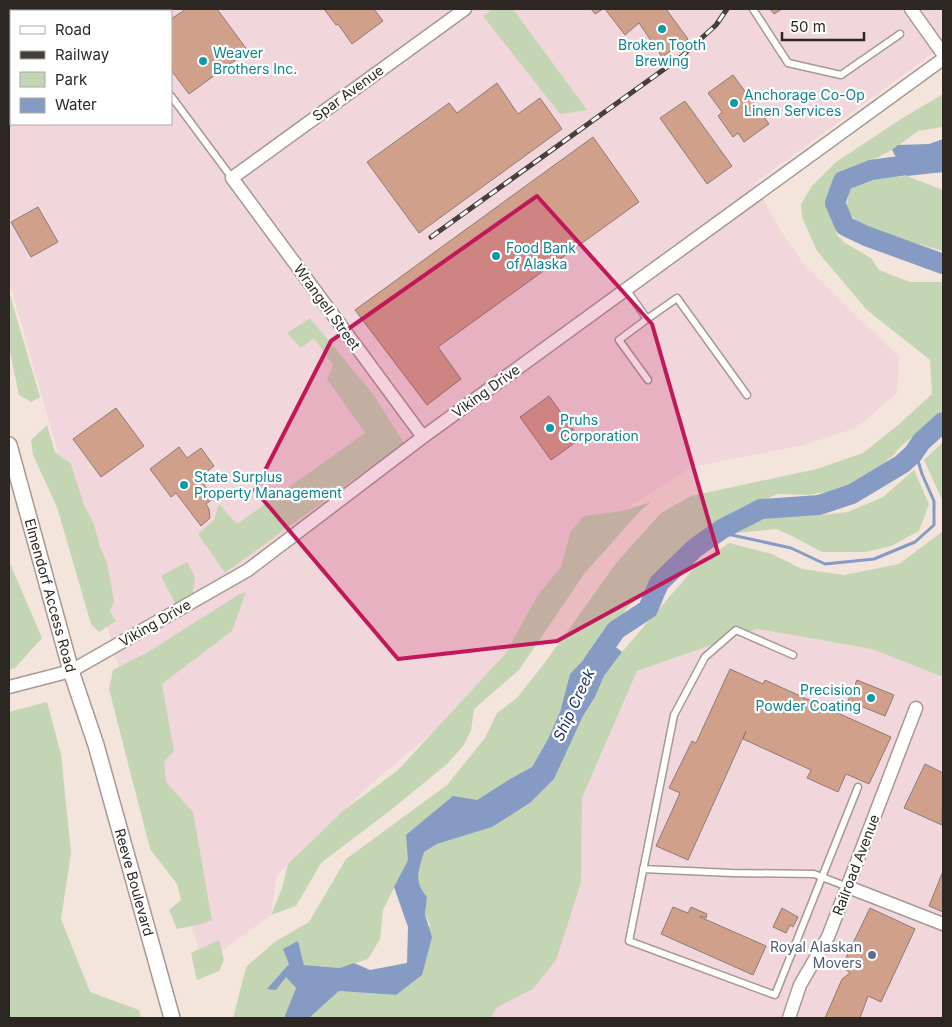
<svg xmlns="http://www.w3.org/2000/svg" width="952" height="1027" font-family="Inter,sans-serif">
<rect width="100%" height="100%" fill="#f4e5dc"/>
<path fill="#f1d7dc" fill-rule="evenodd" d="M 9,9 L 943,9 L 943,46 L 755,183 L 777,225 L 805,266 L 899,357 L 897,393 L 856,428 L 804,445 L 692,467 L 594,529 L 537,596 L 506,653 L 433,732 L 369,786 L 277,875 L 271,915 L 203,965 L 9,280 ZM 11,11 L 171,11 L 171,124 L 11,124 Z
M 757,629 L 872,649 L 943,677 L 943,1018 L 491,1018 L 496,1008 L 533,989 L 555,961 L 581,883 L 582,798 L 637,671 Z"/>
<path fill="#c4d5b4" d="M 493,9 L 513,9 L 587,110 L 560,114 L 483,16 Z
M 943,94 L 943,127 L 918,131 L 892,150 L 847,173 L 835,186 L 831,202 L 837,235 L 845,243 L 871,258 L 879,270 L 910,282 L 943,282 L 943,410 L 898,449 L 895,454 L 874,471 L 843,489 L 809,495 L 777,494 L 729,517 L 682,551 L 651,586 L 628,607 L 604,638 L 570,674 L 560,712 L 548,739 L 532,767 L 510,779 L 477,800 L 408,860 L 383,910 L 380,939 L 368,959 L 340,968 L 304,965 L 298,941 L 286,977 L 296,988 L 284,1018 L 233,1018 L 246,967 L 276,941 L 309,922 L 346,859 L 447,785 L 485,738 L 497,713 L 517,698 L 546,661 L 617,562 L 661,513 L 691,496 L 817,469 L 863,453 L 897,426 L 932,394 L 930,360 L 867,310 L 817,251 L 802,217 L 801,204 L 812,186 L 836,162 L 901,119 Z
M 907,176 L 943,190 L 943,251 L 863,228 L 846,209 L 850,188 L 861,179 Z
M 9,292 L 40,397 L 31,402 L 19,395 L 9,347 Z
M 310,318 L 373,394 L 404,443 L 225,573 L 198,534 L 214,520 L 219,504 L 237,524 L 365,433 L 327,379 L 333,365 L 314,338 L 301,348 L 287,333 Z
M 47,425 L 55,452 L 71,464 L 84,505 L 94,524 L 100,547 L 107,563 L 114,601 L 110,612 L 116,621 L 99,632 L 91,624 L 57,507 L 33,455 L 31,440 Z
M 943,442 L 943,502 L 924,460 Z
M 914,470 L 929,504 L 919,531 L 891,546 L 866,552 L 822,552 L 792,536 L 776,529 L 736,533 L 768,516 L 822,515 L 848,512 L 883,497 Z
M 651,502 L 641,510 L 584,574 L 519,670 L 474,709 L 471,731 L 463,746 L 447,764 L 392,809 L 321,863 L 296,906 L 271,915 L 282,888 L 288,864 L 344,810 L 398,770 L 506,653 L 537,596 L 561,567 L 571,531 L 584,516 L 622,511 Z
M 943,531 L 943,677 L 872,649 L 757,629 L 637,671 L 582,798 L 581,883 L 556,960 L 533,989 L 496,1008 L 491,1018 L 309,1018 L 339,991 L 396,995 L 430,925 L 425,915 L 427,897 C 413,880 419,871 424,852 L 437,844 L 492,827 L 530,803 L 554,779 L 583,716 L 595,697 L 604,676 L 622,652 L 695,567 L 729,543 L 772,554 L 802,569 L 844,575 L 899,564 Z
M 9,561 L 42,638 L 15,668 L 9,670 Z
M 187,562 L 195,577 L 193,593 L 176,605 L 161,576 Z
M 246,592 L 232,631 L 162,684 L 174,751 L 164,762 L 166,782 L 193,812 L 212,920 L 202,924 L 177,929 L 169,910 L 181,900 L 177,884 L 150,849 L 109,689 L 113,670 L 150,651 L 238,595 Z
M 47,702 L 61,754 L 71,853 L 61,919 L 90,992 L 139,1010 L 141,1018 L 9,1018 L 9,712 Z
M 219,940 L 224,960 L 219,971 L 197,980 L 191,953 Z"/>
<path fill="#859bc4" d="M 943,139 L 943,172 L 907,176 L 892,150 L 898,145 L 929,144 Z
M 604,638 L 622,652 L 604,676 L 595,697 L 583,716 L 554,779 L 530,803 L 492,827 L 437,844 L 424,852 C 419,871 413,880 427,897 L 425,915 L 432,937 L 422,975 L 396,995 L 339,991 L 309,1018 L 284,1018 L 296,988 L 286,977 L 276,990 L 267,989 L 289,964 L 283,949 L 298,941 L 304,965 L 340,968 L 354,963 L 370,970 L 407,963 L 408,927 L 394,887 L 408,860 L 406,835 L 453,796 L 477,800 L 510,779 L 532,767 L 548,739 L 560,712 L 570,674 Z"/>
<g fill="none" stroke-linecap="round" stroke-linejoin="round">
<path stroke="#859bc4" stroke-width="3" d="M 718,532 L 791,548 L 825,564 L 874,559 L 915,542 L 934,525 L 934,501 L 922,474 L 915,451"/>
<path stroke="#859bc4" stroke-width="20" d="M 943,162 L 914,164 L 871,170 L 843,181 L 835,203 L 845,226 L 866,236 L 943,264
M 593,663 L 616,630 L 648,609 L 659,583 L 695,548 L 722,529 L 761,509 L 819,505 L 852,494 L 902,464 L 913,454 L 921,442 L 943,422"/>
</g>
<path fill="#d1a08b" stroke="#8a7b75" d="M 186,9 L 217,9 L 248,51 L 189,94 L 171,70 L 171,19 Z
M 324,9 L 374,9 L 383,21 L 352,44 L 338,24 L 336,25 Z
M 591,9 L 603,9 L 595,14 Z
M 605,9 L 666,9 L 688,39 L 662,57 L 639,23 L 625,35 Z
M 770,9 L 782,9 L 774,14 Z
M 733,75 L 769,124 L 744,142 L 738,133 L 733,137 L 718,116 L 722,112 L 708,93 Z
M 497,83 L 518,114 L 540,98 L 562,129 L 419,233 L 367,162 L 449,103 L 457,113 Z
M 685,101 L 732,166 L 707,184 L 660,118 Z
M 593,137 L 639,202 L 438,347 L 461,379 L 427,405 L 355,310 Z
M 38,207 L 58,242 L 31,257 L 11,222 Z
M 549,396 L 580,439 L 551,460 L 520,417 Z
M 116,408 L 144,446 L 101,477 L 73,439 Z
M 179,447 L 187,458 L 201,448 L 214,466 L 199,478 L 214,498 L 206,504 L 209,509 L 210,518 L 201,526 L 176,493 L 171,497 L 150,469 Z
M 730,669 L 763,684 L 765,680 L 891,737 L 869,784 L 846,774 L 838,792 L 807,778 L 811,770 L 743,739 L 746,731 L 688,860 L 656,846 L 680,793 L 669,788 L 692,741 L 696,743 Z
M 857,680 L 894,695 L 885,716 L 848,701 Z
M 925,764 L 943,773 L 942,825 L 904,808 Z
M 943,871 L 943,912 L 929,906 Z
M 673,907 L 688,913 L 691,907 L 707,914 L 706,918 L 701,916 L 700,917 L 766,946 L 753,975 L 661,934 Z
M 782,908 L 798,917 L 793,927 L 790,925 L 786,933 L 773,927 Z
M 870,908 L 915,929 L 881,1002 L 868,996 L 860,1018 L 825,1018 L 842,979 L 850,973 L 842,966 Z"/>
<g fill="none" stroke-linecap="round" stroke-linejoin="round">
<g stroke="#a79991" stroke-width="9">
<path id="service" d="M 106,9 L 108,11
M 753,9 L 788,63 L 841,75 L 900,34
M 171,96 L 232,178
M 626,289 L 647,319 L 677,298 L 747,395
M 647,319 L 619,340 L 648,380
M 793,655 L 736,630 L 705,657 L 674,715 L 629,941 L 775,995 L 858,787
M 643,869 L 732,873 L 814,874 L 848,887"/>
</g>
<g stroke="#a79991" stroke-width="15">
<path id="minor" d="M 911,9 L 943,54
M 423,437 L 232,178 L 465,9
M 9,687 L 71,671 L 248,570 L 423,437 L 943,59
M 848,887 L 943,924
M 789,1018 L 800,985 L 828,937 L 916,708"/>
</g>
<g stroke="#a79991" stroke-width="18">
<g id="tertiary">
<path id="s1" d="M 9,445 L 71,671 L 96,745 L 172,1018"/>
</g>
</g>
<use href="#service" stroke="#fff" stroke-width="6"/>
<use href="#minor" stroke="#fff" stroke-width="12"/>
<use href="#tertiary" stroke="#fff" stroke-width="15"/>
<g stroke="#463f3b" stroke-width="5">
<path id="rail" d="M 431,237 L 681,57 L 716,25 L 727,9"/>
</g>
<use href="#rail" stroke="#fff" stroke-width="3" stroke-dasharray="9" stroke-linecap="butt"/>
</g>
<path fill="#c2185b" fill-opacity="0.2" stroke="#c2185b" stroke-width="4" stroke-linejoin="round" d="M 537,196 L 652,324 L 718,553 L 557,641 L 398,659 L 255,490 L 331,341 Z"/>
<g fill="#0f9aa8" stroke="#fff" stroke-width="2">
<circle cx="662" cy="29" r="5"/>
<circle cx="203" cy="61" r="5"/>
<circle cx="734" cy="103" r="5"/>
<circle cx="496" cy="256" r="5"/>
<circle cx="550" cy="428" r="5"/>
<circle cx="184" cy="485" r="5"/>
<circle cx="871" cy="698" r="5"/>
</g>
<circle fill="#5c6f8a" stroke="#fff" stroke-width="2" cx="872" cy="955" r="5"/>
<g text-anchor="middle" stroke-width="4.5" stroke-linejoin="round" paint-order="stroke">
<g font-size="14" fill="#0d838f" stroke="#fff" text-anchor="start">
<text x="662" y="50" text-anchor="middle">Broken Tooth<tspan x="662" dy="16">Brewing</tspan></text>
<text x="213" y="58">Weaver<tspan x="213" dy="16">Brothers Inc.</tspan></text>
<text x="744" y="100">Anchorage Co-Op<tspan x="744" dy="16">Linen Services</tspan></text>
<text x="506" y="253">Food Bank<tspan x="506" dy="16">of Alaska</tspan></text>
<text x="560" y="425">Pruhs<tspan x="560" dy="16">Corporation</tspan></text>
<text x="194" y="482">State Surplus<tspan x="194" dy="16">Property Management</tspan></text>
<text x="861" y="695" text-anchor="end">Precision<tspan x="861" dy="16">Powder Coating</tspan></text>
</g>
<g font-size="14" fill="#2d2724" stroke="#fff">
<text transform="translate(348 93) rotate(-36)" y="5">Spar Avenue</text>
<text transform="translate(327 307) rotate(54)" y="5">Wrangell Street</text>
<text transform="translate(486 391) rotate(-36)" y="5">Viking Drive</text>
<text dy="5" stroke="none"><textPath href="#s1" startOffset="156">Elmendorf Access Road</textPath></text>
<text transform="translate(155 623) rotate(-30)" y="5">Viking Drive</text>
<text transform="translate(856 865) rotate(-69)" y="5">Railroad Avenue</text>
<text dy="5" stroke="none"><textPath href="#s1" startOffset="455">Reeve Boulevard</textPath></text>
</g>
<g font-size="14" fill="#4e5e75" stroke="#fff" text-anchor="end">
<text x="862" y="952">Royal Alaskan<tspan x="862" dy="16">Movers</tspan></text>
</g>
<g font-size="15" font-style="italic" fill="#172f62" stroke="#fff">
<text transform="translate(574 705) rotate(-65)" y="5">Ship Creek</text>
</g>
</g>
<rect width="952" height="1027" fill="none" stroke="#2d2724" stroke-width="20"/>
<rect x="10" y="10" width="162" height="115" fill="#ffffff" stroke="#aba9a7"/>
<rect x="20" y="26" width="25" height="8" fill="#ffffff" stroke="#aba9a7"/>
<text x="55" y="35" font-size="15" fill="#2d2724">Road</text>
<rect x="20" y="51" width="25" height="8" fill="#463f3b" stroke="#aba9a7"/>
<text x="55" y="60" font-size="15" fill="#2d2724">Railway</text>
<rect x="20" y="72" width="25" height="15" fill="#c4d5b4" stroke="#aba9a7"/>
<text x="55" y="85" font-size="15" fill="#2d2724">Park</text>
<rect x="20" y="98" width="25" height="15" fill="#859bc4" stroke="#aba9a7"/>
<text x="55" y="110" font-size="15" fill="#2d2724">Water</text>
<path d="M782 32v8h82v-8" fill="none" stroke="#2d2724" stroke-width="2.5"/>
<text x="790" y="32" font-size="15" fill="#2d2724" stroke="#ffffff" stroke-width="4" paint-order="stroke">50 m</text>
</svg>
